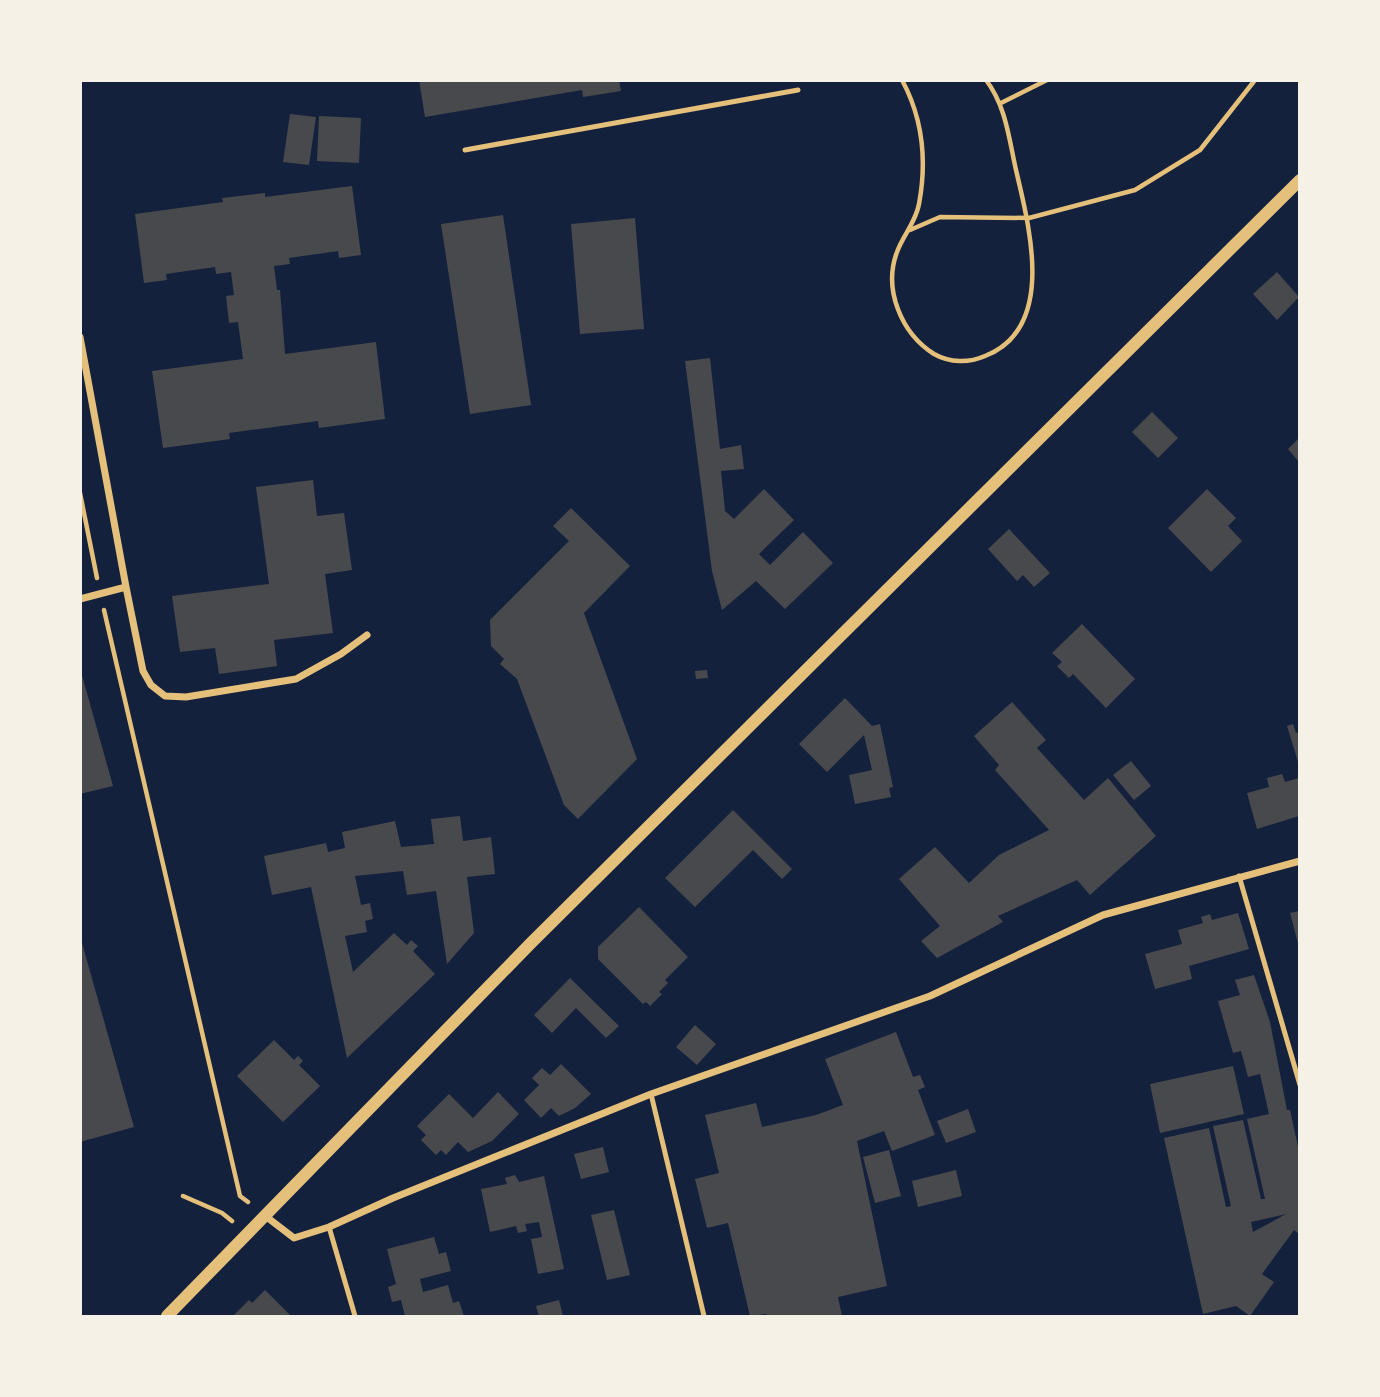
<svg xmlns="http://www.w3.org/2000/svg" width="1380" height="1397" font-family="'Archivo Narrow',sans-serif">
<rect width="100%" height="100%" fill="#14213d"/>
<path fill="#48494c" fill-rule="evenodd" d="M 419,80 L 619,80 L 621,91 L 583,97 L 582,90 L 425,117 Z
M 290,114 L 316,117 L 309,165 L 283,162 Z
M 319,116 L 361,118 L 359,163 L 317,161 Z
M 352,186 L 361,255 L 339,258 L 338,251 L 289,258 L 290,264 L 274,266 L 277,290 L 280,290 L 285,354 L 376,342 L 385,419 L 319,428 L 318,421 L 229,433 L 230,439 L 163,448 L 152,371 L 243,359 L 238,322 L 229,323 L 226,296 L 234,295 L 231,272 L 216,274 L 215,267 L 166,274 L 167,280 L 144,283 L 135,214 L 223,202 L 222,198 L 265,193 L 265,197 Z
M 503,215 L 531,405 L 470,414 L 441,224 Z
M 635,218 L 644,329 L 580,334 L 571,224 Z
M 1277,272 L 1299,297 L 1277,320 L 1253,294 Z
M 710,358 L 720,449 L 741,445 L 744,469 L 721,471 L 725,511 L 734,519 L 764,489 L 794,520 L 759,554 L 770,565 L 803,532 L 833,563 L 785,609 L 756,581 L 722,610 L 712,571 L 685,361 Z
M 1152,412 L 1178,438 L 1158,458 L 1132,432 Z
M 1299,438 L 1299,462 L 1288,449 Z
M 313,480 L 317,516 L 344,513 L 352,570 L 325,574 L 333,633 L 274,640 L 277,666 L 219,674 L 215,648 L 180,652 L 172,596 L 269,584 L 256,487 Z
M 1207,489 L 1236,518 L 1228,526 L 1242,541 L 1211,572 L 1168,528 Z
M 571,508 L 630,566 L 584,613 L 637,759 L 578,819 L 564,805 L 517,679 L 500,664 L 504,659 L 491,646 L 490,620 L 569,541 L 553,526 Z
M 1009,529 L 1050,573 L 1034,587 L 1023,575 L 1017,581 L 988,549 Z
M 1082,624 L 1135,679 L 1106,708 L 1073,674 L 1069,678 L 1057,666 L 1062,662 L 1052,653 Z
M 80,668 L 113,786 L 80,794 Z
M 707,670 L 708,678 L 696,679 L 695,671 Z
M 845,698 L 872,726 L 880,724 L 893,787 L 889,788 L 891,797 L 855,804 L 849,775 L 872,770 L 864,735 L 827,772 L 799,744 Z
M 1012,702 L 1046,740 L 1037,748 L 1084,800 L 1108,778 L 1156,836 L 1090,895 L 1077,880 L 998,916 L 1003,922 L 937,958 L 921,941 L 940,926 L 899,879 L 935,847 L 969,883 L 999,855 L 1049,830 L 995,770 L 999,765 L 974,736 Z
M 1293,724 L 1296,733 L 1299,732 L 1299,765 L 1287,726 Z
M 1131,761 L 1151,786 L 1134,800 L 1113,775 Z
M 1282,774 L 1285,782 L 1299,778 L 1299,816 L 1257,829 L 1247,793 L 1269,787 L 1267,778 Z
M 733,810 L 792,869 L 782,879 L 753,850 L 695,907 L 665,878 Z
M 460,816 L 463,841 L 491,837 L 495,874 L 467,877 L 474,933 L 447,964 L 436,891 L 407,895 L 403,871 L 355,876 L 361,905 L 370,903 L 373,919 L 365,921 L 367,932 L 345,936 L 353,972 L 394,933 L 407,945 L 411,940 L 418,946 L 413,951 L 435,974 L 347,1058 L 311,887 L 272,895 L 264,856 L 326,843 L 328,852 L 345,848 L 342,832 L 395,821 L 401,847 L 434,844 L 431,819 Z
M 639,907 L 688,957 L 665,980 L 668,983 L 659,992 L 662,994 L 650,1006 L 646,1002 L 643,1004 L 598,959 L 598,947 Z
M 1299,911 L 1299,947 L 1290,913 Z
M 1238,913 L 1249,949 L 1189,966 L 1192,979 L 1155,989 L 1145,954 L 1182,944 L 1178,930 L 1203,923 L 1201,917 L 1210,914 L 1212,920 Z
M 80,936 L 134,1127 L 80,1142 Z
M 1254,975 L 1270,1022 L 1287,1110 L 1290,1110 L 1299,1151 L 1299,1234 L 1294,1230 L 1262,1274 L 1274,1282 L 1250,1316 L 1236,1306 L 1203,1314 L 1164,1138 L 1209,1128 L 1226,1207 L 1231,1206 L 1213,1126 L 1243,1120 L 1261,1199 L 1265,1199 L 1247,1119 L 1269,1114 L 1260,1074 L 1248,1077 L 1241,1051 L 1233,1053 L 1218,1001 L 1240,995 L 1235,980 ZM 1286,1214 L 1253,1232 L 1251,1222 Z
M 570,978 L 619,1026 L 606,1038 L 576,1008 L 552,1033 L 534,1015 Z
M 695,1025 L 716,1044 L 697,1065 L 676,1047 Z
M 896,1032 L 913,1077 L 920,1075 L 925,1087 L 918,1090 L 935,1135 L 892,1151 L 884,1131 L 857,1141 L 887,1286 L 838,1297 L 842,1316 L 767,1316 L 766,1314 L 750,1316 L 728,1223 L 707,1228 L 695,1179 L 719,1173 L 705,1115 L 756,1103 L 762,1127 L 816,1115 L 843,1105 L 825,1059 Z
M 274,1040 L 294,1060 L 298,1056 L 303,1061 L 299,1065 L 320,1086 L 283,1122 L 237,1076 Z
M 561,1064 L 591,1094 L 575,1108 L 559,1116 L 551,1108 L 541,1118 L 524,1100 L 539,1085 L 532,1078 L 542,1068 L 550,1075 Z
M 1233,1066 L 1244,1114 L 1160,1133 L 1150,1084 Z
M 498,1092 L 519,1114 L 492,1141 L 468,1152 L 458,1142 L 446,1155 L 441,1150 L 436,1155 L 421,1140 L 426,1135 L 417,1126 L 449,1094 L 473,1118 Z
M 968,1109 L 976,1132 L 946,1143 L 937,1121 Z
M 603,1147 L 609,1172 L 581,1179 L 574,1154 Z
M 889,1150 L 901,1196 L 875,1203 L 863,1157 Z
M 956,1170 L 962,1196 L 918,1207 L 912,1181 Z
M 515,1175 L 519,1182 L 544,1176 L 564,1269 L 538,1274 L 531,1239 L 542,1237 L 539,1222 L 525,1224 L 527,1231 L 518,1233 L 516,1226 L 490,1232 L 481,1189 L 507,1184 L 505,1178 Z
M 614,1210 L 630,1275 L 607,1280 L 591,1215 Z
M 434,1237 L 439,1254 L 446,1252 L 451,1271 L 420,1279 L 423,1292 L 448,1285 L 453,1303 L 459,1301 L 464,1316 L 405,1316 L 401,1300 L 392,1302 L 388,1287 L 396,1284 L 387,1249 Z
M 265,1290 L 291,1316 L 233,1316 L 249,1300 L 252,1303 Z
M 559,1300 L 563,1316 L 539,1316 L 536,1306 Z"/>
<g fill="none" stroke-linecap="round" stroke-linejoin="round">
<path stroke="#e5c07b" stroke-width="4.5" d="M 902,80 C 923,119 927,161 919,204 C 916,222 903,235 897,252 C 883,289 901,333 934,354 C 950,363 969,363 985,356 C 1057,328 1029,226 1016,170 C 1009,139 1006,106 986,80
M 1001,103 L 1047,80
M 910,230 L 940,217 L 1029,218 L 1135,190 L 1200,150 L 1255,80
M 80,493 L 97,578
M 104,610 L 240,1196 L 248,1202
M 183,1196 L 222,1213 L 232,1221"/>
<path stroke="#e5c07b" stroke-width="5" d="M 465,150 L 798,90
M 1239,876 L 1300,1085
M 651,1094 L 704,1316
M 329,1227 L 355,1316"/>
<path stroke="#e5c07b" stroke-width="7" d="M 80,337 L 126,587 L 143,671 L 151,685 L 165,696 L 186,697 L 296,679 L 341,654 L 367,635
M 80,599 L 126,587
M 264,1215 L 294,1238 L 329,1227 L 393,1198 L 651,1094 L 930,996 L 1103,915 L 1300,861"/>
<path stroke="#e5c07b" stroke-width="12" d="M 167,1316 L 531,943 L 1300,180"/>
</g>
<rect width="1380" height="1397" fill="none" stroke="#f6f1e7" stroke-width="164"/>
</svg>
